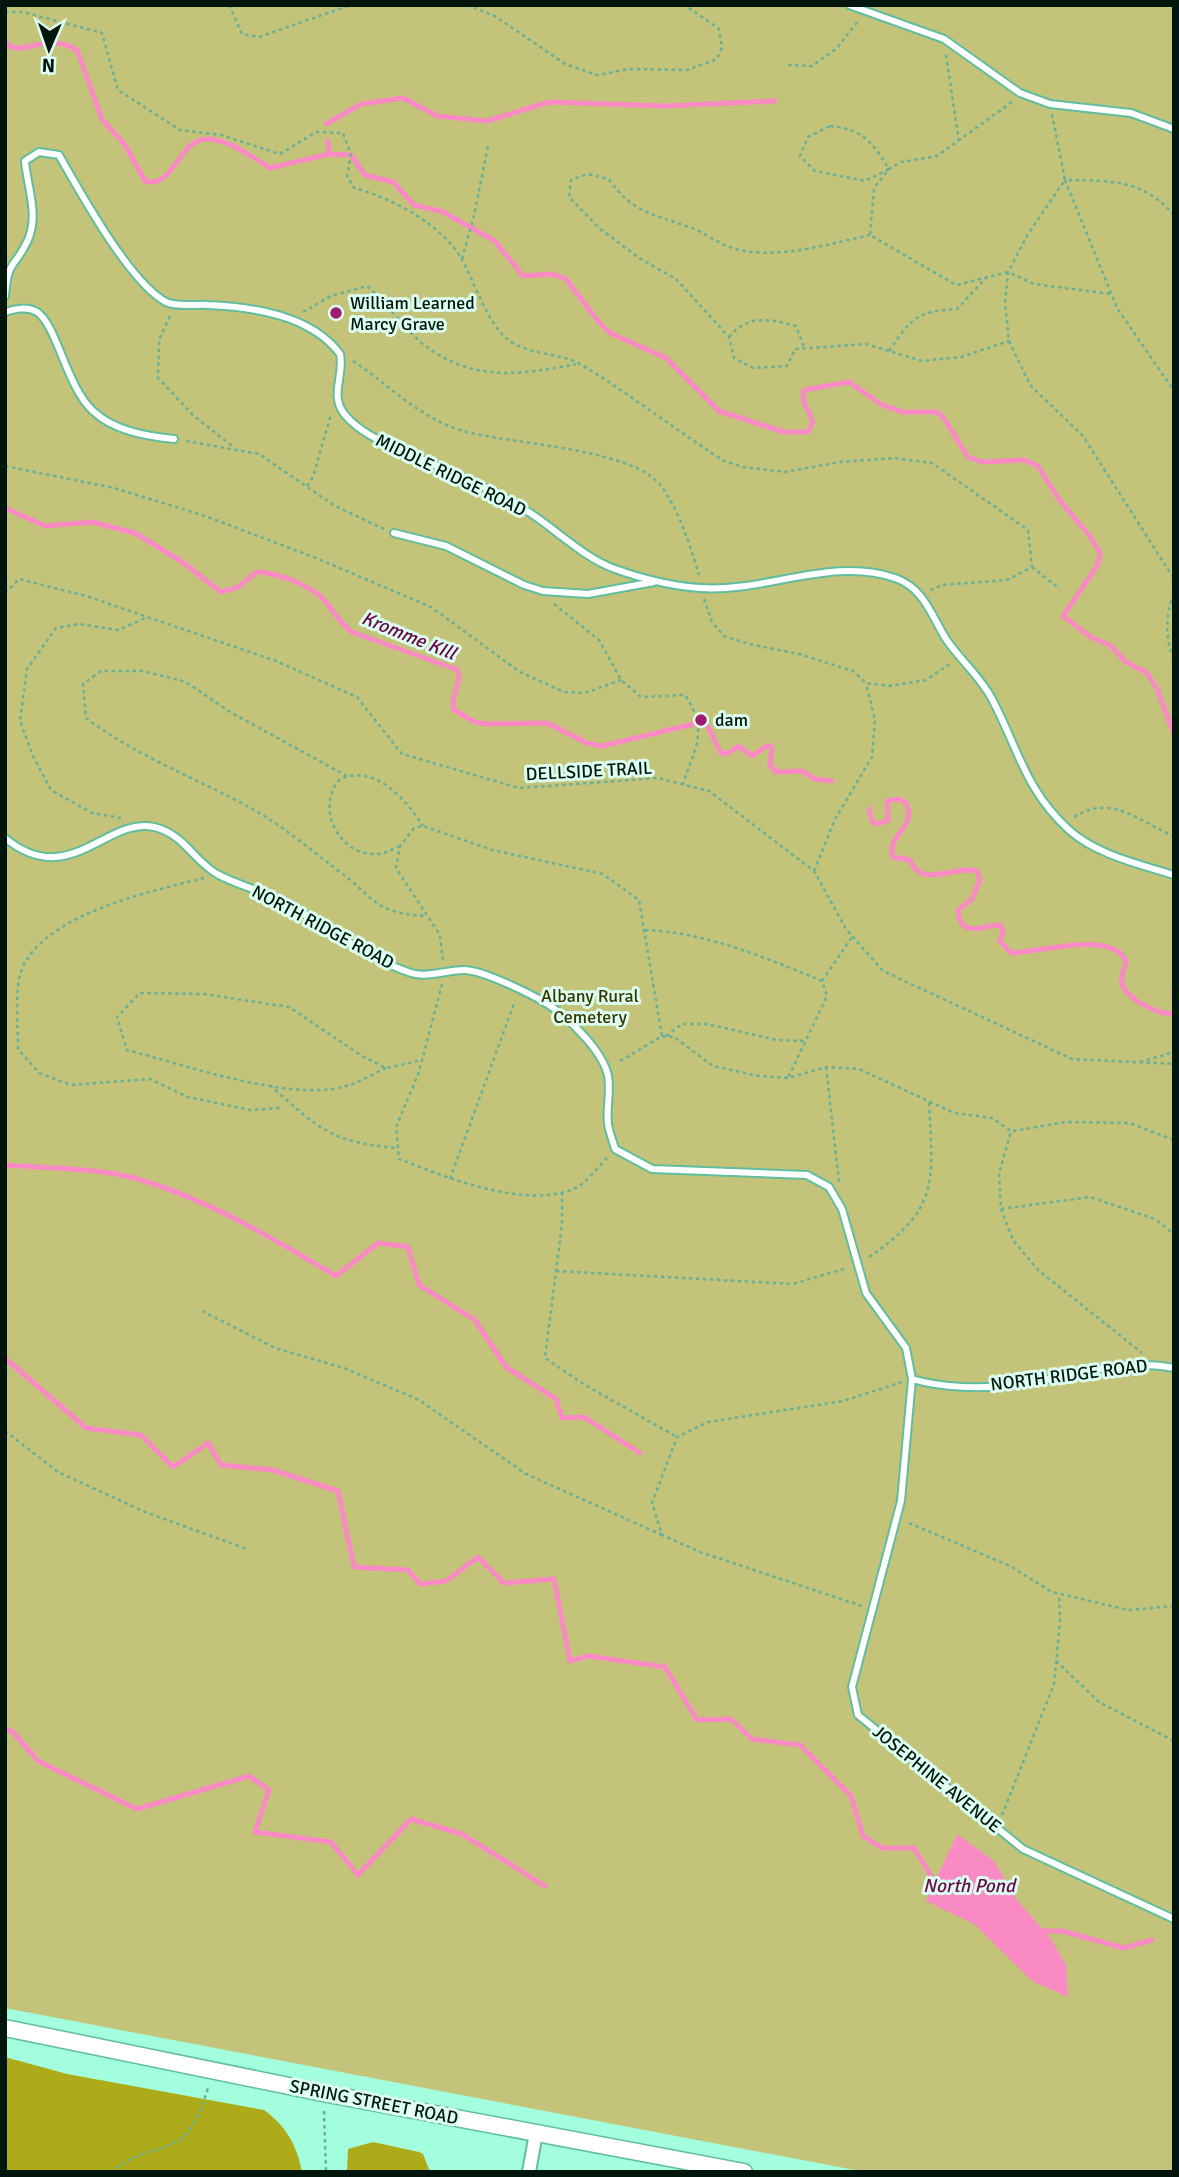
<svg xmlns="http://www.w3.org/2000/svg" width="1179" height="2177" font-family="Signika,sans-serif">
<rect width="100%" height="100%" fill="#a2fedc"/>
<path fill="#c3c47a" d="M 5,5 L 1174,5 L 1174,2172 L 865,2172 L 5,2008 Z"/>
<path fill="#adab19" d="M 5,2057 L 67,2074 L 264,2110 C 286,2126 297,2145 302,2172 L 5,2172 Z
M 373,2142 L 419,2152 L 423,2154 L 430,2172 L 347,2172 L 348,2149 Z"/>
<path fill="#fa8ac4" d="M 957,1834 L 994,1861 L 1017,1900 L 1051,1939 L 1066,1965 L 1068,1997 L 1032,1981 L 974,1924 L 926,1901 Z"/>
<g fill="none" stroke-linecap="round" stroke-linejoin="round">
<path stroke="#fa8ac4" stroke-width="5" d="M 5,42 C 17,55 34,43 49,43 C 60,42 68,45 77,50 L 102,119 L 125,145 L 145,181 C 175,190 178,136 210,139 C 231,141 252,157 270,168 L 329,154 L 351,155 L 365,175 L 393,182 L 414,205 L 443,212 L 495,241 L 523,276 L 552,274 L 566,279 L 598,321 L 610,333 L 666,358 L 719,411 L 784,432 L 808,432 L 813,422 L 803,400 L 804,390 L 849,382 L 882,405 L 903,412 L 937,412 L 943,417 L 968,457 L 982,462 L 1024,460 L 1038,466 L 1058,498 L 1089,535 L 1100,553 L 1097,566 L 1063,616 L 1092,638 L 1110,645 L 1126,662 L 1147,673 L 1157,689 L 1174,734
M 326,124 L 361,104 L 403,98 L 437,116 L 487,121 L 549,102 L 665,106 L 775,101
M 328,141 L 329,154
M 5,508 L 45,526 L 92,522 L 135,533 L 181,561 L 221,592 L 238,587 L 257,572 C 278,573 308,584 323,599 C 334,610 339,623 352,632 L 458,670 C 462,684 450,695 454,710 L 475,722 L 487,724 L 547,723 L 587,743 L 602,746 L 702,722 L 708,727 L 721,753 L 726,754 L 739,746 L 752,756 L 768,745 L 772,748 L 770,765 L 776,772 L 802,771 L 815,779 L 832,781
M 869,809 L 872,822 L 879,824 L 888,820 L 887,801 L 899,799 L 906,803 C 918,827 885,836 893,857 L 910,860 C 921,890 958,864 977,871 L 980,880 L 972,899 L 958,910 C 959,940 985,925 1000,925 L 1003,931 L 1000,941 L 1011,953 C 1037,953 1111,929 1126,961 C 1125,969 1120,975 1122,983 C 1126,999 1159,1016 1174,1013
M 1174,989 L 1174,999
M 5,1165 C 45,1168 96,1168 134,1178 C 206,1198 272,1238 336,1276 L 378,1243 L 408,1247 L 419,1285 L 475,1320 L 506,1367 L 556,1399 L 562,1418 L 584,1417 L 640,1453
M 5,1358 L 86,1428 L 141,1435 L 173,1467 L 208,1443 L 221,1465 L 273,1470 L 338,1491 L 354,1567 L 408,1570 L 420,1584 L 446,1581 L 478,1557 L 504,1583 L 554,1579 L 570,1661 L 588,1656 L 665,1667 L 697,1720 L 731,1719 L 752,1739 L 800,1745 L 851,1796 L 863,1836 L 882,1848 L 914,1848 L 938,1887
M 5,1730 L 12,1731 L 38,1761 L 137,1809 L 249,1776 L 269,1790 L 255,1832 L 331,1842 L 358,1875 L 411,1819 L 462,1834 L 545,1886
M 1039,1931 L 1062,1931 L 1124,1948 L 1152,1940"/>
<g stroke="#61bd9d" stroke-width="10">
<path id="service" d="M 849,5 L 944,39 L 1020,93 L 1050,104 L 1131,113 L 1174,129
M 5,296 C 8,259 14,269 27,242 C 40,216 27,187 25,161 L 39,152 L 59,155 C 80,192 130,283 166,302 C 176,307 196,304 208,305 C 253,307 311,315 340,354 C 345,376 328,396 346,416 C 359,431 378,440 396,448 C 439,468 484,484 524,509 C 555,528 582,557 615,569 C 643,579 671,586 700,588 C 765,593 832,556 895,578 C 924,588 931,615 946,639 C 960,660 980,676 992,699 C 1018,748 1025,790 1069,830 C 1097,855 1139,864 1174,875
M 5,312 C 15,309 27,306 37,312 C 57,325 66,386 93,411 C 114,431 146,436 174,439
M 394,533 L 446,546 L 524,585 L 543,591 L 588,594 L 654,582
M 5,838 C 69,891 107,816 154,827 C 184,834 193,860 217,874 C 239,886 264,891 286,903 C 327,926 365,958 411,973 C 426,978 448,970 464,970 C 483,970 539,997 556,1010 C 574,1024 603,1052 608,1076 C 611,1091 606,1108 608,1124 C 609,1132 613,1141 615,1149 L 652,1169 L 807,1175 L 829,1187 L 842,1209 L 866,1293 L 906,1348 L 912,1379 L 901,1501 L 852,1687 L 858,1715 L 1023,1849 L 1174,1919
M 912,1379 C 942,1388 982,1389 1014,1385 C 1067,1379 1119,1357 1174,1368"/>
</g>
<g stroke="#61bd9d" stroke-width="16">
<path id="minor" d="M 529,2172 L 536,2133"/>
</g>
<g stroke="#61bd9d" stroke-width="19">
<path id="tertiary" d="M 5,2028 L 323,2093 L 744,2172"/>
</g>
<path stroke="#6bb096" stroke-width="2.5" stroke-dasharray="3.5 3.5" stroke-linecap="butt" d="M 229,5 L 242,34 L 259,37 L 351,5
M 467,5 L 495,16 L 565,64 L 597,75 L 629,69 L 687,70 L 717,59 L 722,47 L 719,29 L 685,5
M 5,12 L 23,12 L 102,33 L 118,90 L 180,130 L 221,135 L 280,154 L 316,132 L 343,133 L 351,155 L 347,176 L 354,188 C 392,198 442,224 462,260 C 475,283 487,322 507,339 C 529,356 560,352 582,365 C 631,395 676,430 724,461 L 743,467 L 785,472 L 840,462 L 894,458 L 932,463 L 1028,530 L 1032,567 L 1007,580 L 942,585 L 931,590
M 946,55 L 959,142
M 788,65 L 812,66 L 837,48 L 859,20
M 1012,102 L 937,156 L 901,162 L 889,169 L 874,188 L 870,235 L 956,285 L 1008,272 L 1034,284 L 1111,294
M 1052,114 L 1065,180 L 1028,234 L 1008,272 L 1005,303 L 1009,341 L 1030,385 L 1083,436 L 1174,579
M 830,126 C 863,129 872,142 889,169 L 865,181 L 815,171 L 800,156 L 808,137 Z
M 1174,215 C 1141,178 1110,181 1065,180 L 1117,308 L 1174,391
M 870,235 C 829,244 774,261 732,248 C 717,243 704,232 689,227 C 653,214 631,212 609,179 L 588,174 L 571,180 L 569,197 L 599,228 L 639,258 L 676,279 L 729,337 L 734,358 L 753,368 L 787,366 L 795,349 L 866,344 L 922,361 L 961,357 L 1009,341
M 462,259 L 474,216 L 488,146
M 303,312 L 331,296 L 367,286 C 387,303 409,335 427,347 C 475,382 521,375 576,364
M 170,316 L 159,340 L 158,378 L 194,416 L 232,446
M 729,337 C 748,314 770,319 796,326 L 804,347
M 889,351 C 912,318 916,311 957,309 L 986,278
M 353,361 C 389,385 417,416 460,430 C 509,445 633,447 662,487 C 680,513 690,545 699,575
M 186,441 L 259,454 L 335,506 L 384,529
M 5,466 L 114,488 L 205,516 L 316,558 L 431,607 L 520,672 L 564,692 L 585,693 L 621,680
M 307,486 L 313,477 L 331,414
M 1032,567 L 1060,589
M 5,593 L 19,579 L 86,596 L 276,661 L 357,697 L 402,754 L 519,788 L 658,778 L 709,791 L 814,871 L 846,929 L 883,971 L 1072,1059 L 1174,1064
M 1174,594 C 1165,614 1165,640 1174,660
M 704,599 L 712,622 L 724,636 L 749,644 L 799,654 L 853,671 L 866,683 L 889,686 L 926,680 L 950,664
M 554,604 L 599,640 L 621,680 L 641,697 L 685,695 C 709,731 695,747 683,784
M 347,776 L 230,712 L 186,682 L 143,671 L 101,671 L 83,684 L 86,718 C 135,755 195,778 249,807 C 280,824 309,848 336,869 C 376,898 372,913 427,916
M 1074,817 C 1112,793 1139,822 1174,836
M 121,818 L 92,813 L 51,790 L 33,756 L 20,721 L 27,669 L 56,628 L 79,624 L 118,630 L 148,617
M 400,846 C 391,850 383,855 373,854 C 336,853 316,805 340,779 C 376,764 405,799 423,826
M 814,871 L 835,819 L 872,757 L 875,720 L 866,683
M 204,878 C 152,891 44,914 22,969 C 14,988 18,1027 18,1049 L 39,1073 L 71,1085 L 150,1079 L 188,1097 L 250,1110 L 280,1108
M 645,930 C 705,932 767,958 822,981 L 827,996 L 788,1078
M 443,960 L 440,935 L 396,868 L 400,846 L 414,828 L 423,826 L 492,850 L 603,874 L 639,900 L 662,1036 L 617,1063
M 822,981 L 852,937
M 442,984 L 419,1072 L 396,1127 L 399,1159 C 448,1178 526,1210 576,1188 C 587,1182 598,1167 607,1158
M 662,1036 L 674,1037 L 713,1066 L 759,1076 L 788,1078 L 826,1067 L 859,1069 L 954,1113 L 992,1118 L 1011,1131 L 999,1174 L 1001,1209 L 1013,1240 L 1038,1270 L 1142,1353
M 666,1036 L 682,1024 L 707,1024 L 777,1040 L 807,1041
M 1140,1062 L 1174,1052
M 826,1067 L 839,1182
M 386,1068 C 373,1074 360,1082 346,1086 C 293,1103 182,1064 127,1050 L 117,1017 L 140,993 L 204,994 L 289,1007 L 362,1056 L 386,1068 L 422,1060
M 270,1085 C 319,1129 330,1142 397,1148
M 1013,1131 L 1066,1122 L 1129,1123 L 1174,1140
M 450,1179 L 515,1001
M 562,1192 L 562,1224 L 545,1358 L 585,1385 L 677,1437
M 1001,1209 L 1090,1197 L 1155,1219 L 1174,1234
M 869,1257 C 940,1209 933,1181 929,1102
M 556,1271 L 793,1284 L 847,1268
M 202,1311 L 275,1348 L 344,1368 L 419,1400 L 526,1474 L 662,1535
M 5,1431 L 58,1472 L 145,1512 L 247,1549
M 909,1523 L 1010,1566 L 1052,1592 L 1128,1610 L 1174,1606
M 862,1606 L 700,1552 L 662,1535 L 652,1503 L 677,1437 L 708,1422 L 843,1401 L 902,1382
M 1056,1661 L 1099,1702 L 1174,1741
M 1002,1815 L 1054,1684 L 1060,1621 L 1059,1594
M 324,2111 L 326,2172
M 110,2172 C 162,2133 183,2168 208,2088"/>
<use href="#service" stroke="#fff" stroke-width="6"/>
<use href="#minor" stroke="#fff" stroke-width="12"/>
<use href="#tertiary" stroke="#fff" stroke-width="16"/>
</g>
<g fill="#9f1b6c" stroke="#dcfef0" stroke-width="2.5">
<circle cx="336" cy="313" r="7"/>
<circle cx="701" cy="720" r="7"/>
</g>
<g text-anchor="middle" stroke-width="6" stroke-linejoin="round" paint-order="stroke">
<g font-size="18" fill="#00160d" stroke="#dcfef0" text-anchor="start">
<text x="350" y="309">William Learned<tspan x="350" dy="21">Marcy Grave</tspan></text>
<text x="715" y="726">dam</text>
</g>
<g font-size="18" fill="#00160d" stroke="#dcfef0">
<text transform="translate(451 475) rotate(26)" y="6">MIDDLE RIDGE ROAD</text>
<text transform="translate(589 771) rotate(-3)" y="6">DELLSIDE TRAIL</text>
<text transform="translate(323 927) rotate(28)" y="6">NORTH RIDGE ROAD</text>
<text transform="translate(1069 1375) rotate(-7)" y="6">NORTH RIDGE ROAD</text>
<text transform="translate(937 1779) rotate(39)" y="6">JOSEPHINE AVENUE</text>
<text transform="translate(374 2102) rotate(11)" y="6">SPRING STREET ROAD</text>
</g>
<g font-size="18" fill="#373600" stroke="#dcfef0">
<text x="590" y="1002">Albany Rural<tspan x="590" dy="21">Cemetery</tspan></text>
</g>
<g font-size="19" font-style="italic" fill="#6b0347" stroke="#dcfef0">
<text transform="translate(409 635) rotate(22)" y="7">Kromme KIll</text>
<text x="969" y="1892">North Pond</text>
</g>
</g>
<rect width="1179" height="2177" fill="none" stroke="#00160d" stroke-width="14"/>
<g transform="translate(49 49) rotate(182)" stroke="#dcfef0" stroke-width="5" paint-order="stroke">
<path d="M0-5L12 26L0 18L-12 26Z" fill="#00160d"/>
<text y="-10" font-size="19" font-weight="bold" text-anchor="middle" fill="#00160d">N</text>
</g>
</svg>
